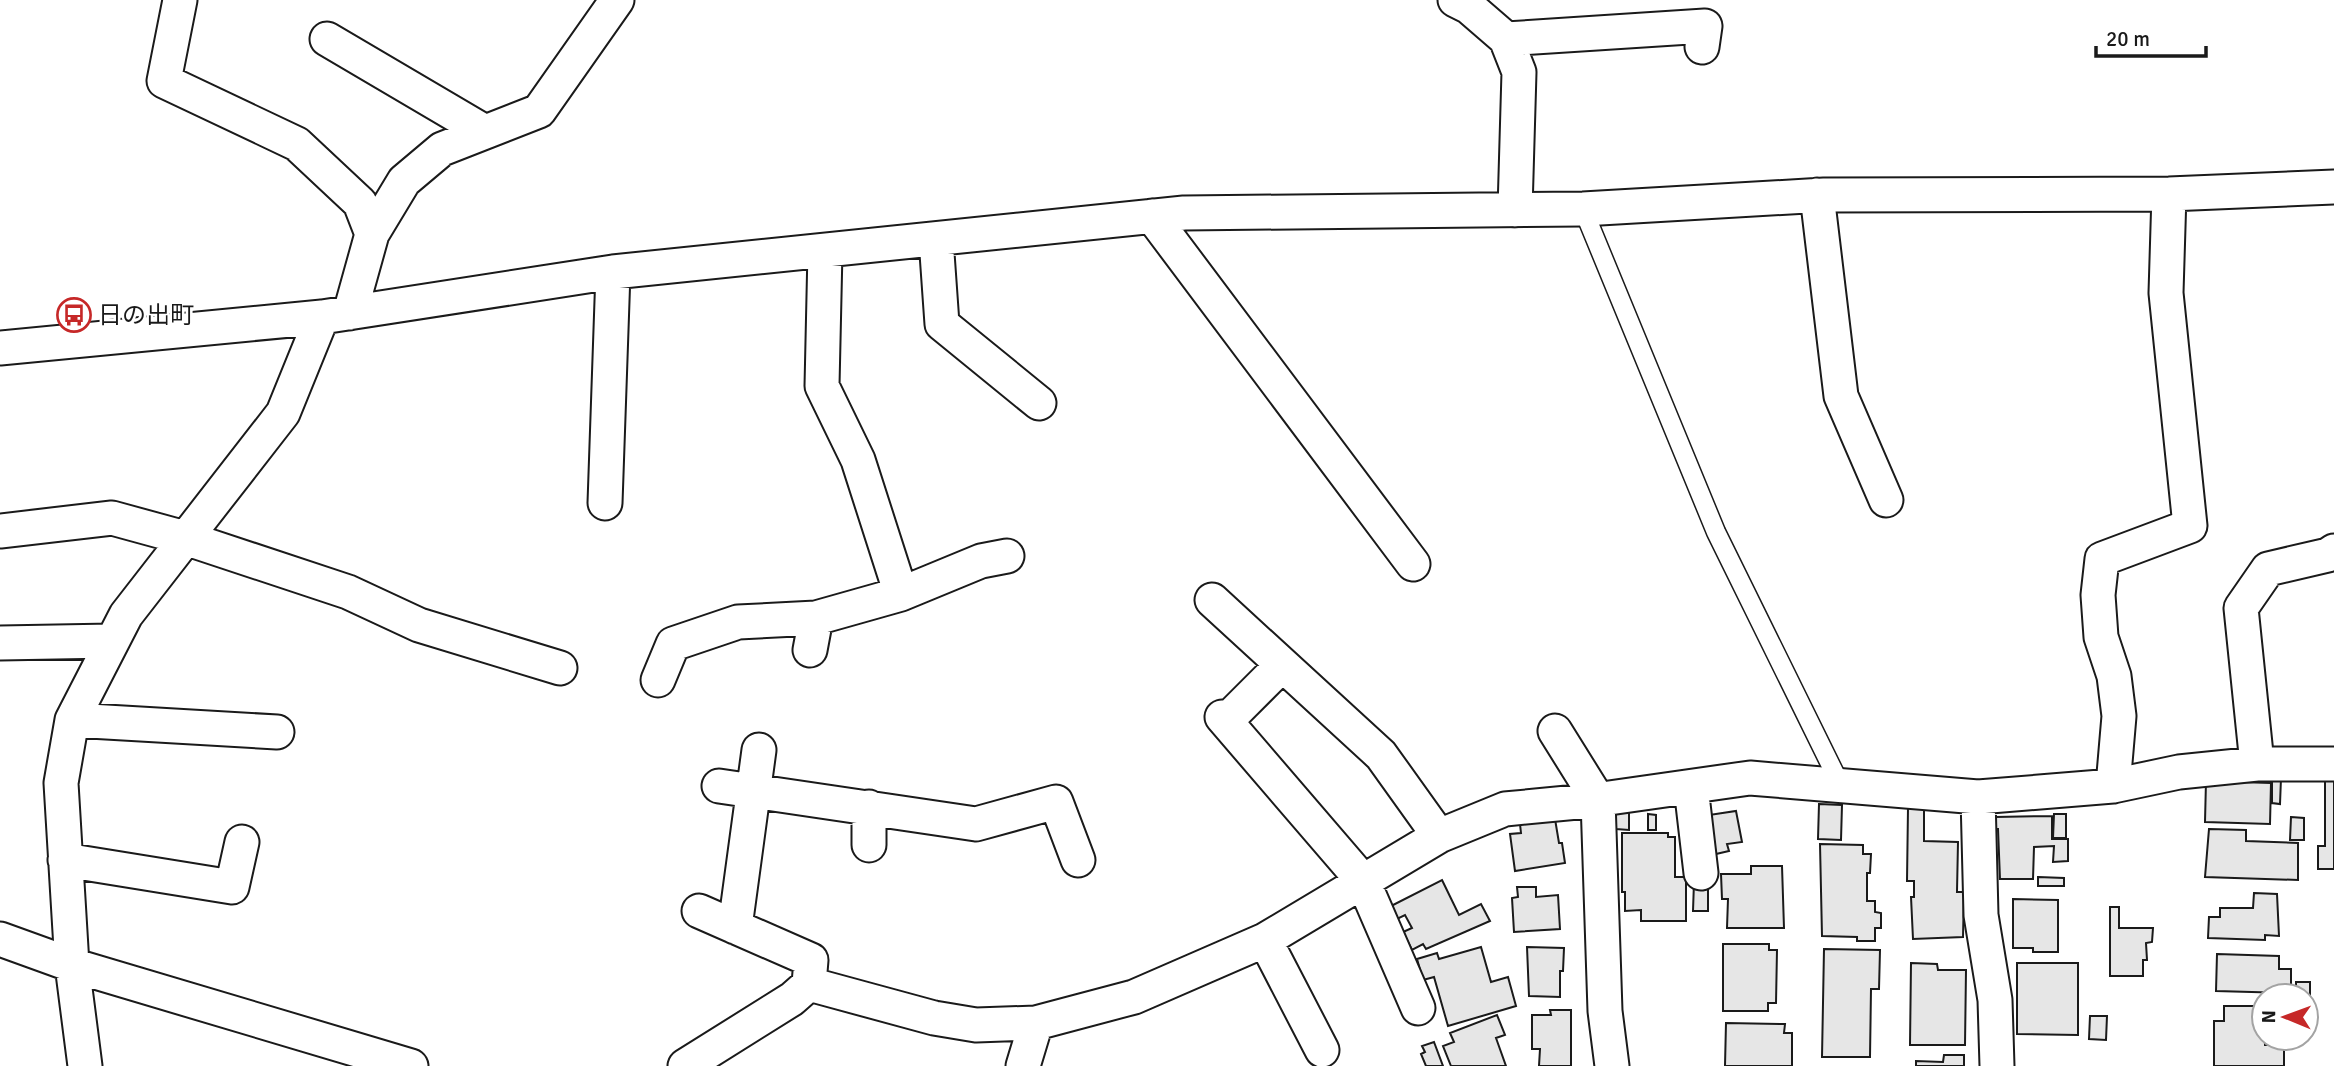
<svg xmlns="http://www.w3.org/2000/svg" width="2334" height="1066" font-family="Signika,'Noto Sans JP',sans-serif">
<rect width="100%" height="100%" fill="#fff"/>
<path fill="#e6e6e6" stroke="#1a1a1a" stroke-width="2" d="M 2325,777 L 2334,777 L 2334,869 L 2318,869 L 2318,846 L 2325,846 Z
M 2272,778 L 2281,778 L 2280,804 L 2272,803 Z
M 2206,781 L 2271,783 L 2270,824 L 2205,822 Z
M 1819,804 L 1842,805 L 1841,840 L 1818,839 Z
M 1908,808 L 1924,808 L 1924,841 L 1958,842 L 1957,892 L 1964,892 L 1963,937 L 1913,939 L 1911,897 L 1914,897 L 1914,881 L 1907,881 Z
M 1615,811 L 1629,811 L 1629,830 L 1616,829 Z
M 1736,811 L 1742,842 L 1727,844 L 1729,851 L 1716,854 L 1709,815 Z
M 1648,814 L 1656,815 L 1656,830 L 1648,830 Z
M 2054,814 L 2066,814 L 2066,838 L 2053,838 Z
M 2052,816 L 2052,839 L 2068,839 L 2068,861 L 2053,862 L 2054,846 L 2034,847 L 2033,879 L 2000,879 L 1998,829 L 1994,829 L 1995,817 Z
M 2291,817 L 2304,818 L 2304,840 L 2290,840 Z
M 1555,819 L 1559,843 L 1562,843 L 1565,863 L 1515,871 L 1510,834 L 1521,833 L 1520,824 Z
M 2209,829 L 2246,830 L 2246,841 L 2298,843 L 2298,880 L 2205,877 Z
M 1622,833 L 1668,833 L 1668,837 L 1675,837 L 1675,877 L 1686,877 L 1686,921 L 1641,921 L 1641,910 L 1625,911 L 1625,892 L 1622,892 Z
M 1820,844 L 1863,845 L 1863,854 L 1871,854 L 1870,873 L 1867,873 L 1867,901 L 1875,901 L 1875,912 L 1881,913 L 1881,928 L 1875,928 L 1875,941 L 1857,941 L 1857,937 L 1822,936 Z
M 1751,866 L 1782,866 L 1784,928 L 1727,928 L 1728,899 L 1722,899 L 1721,874 L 1751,874 Z
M 2038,877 L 2064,878 L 2064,886 L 2038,886 Z
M 1442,880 L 1459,915 L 1481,904 L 1490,921 L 1426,949 L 1423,944 L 1412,950 L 1403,932 L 1412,928 L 1405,915 L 1397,919 L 1391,906 Z
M 1694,882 L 1708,882 L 1708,911 L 1693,911 Z
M 1517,887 L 1536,887 L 1536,897 L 1558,895 L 1560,929 L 1514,932 L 1512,898 L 1518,897 Z
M 2254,893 L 2277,894 L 2279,936 L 2265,935 L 2265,940 L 2208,938 L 2209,917 L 2220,917 L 2220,908 L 2253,908 Z
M 2013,899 L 2058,900 L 2058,952 L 2033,952 L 2033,948 L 2013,948 Z
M 2110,907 L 2119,907 L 2119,928 L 2153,928 L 2152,942 L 2146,943 L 2147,960 L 2143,960 L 2143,976 L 2110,976 Z
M 1723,944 L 1769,944 L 1769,950 L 1777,950 L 1776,1003 L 1768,1003 L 1768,1011 L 1723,1011 Z
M 1481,947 L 1491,982 L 1508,977 L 1516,1006 L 1448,1026 L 1434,977 L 1423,980 L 1417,959 L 1437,953 L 1439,959 Z
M 1527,947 L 1564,948 L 1563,971 L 1560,971 L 1560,997 L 1529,996 Z
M 1824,949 L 1880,950 L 1879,989 L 1871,989 L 1870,1057 L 1822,1057 Z
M 2217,954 L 2279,956 L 2279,969 L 2291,969 L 2291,993 L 2216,991 Z
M 1911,963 L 1937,964 L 1938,970 L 1966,970 L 1965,1045 L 1910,1045 Z
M 2017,963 L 2078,963 L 2078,1035 L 2017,1034 Z
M 2296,982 L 2310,982 L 2310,997 L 2296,996 Z
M 2224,1006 L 2261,1006 L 2261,1017 L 2264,1017 L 2265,1045 L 2284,1045 L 2284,1066 L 2214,1066 L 2214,1021 L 2224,1021 Z
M 1550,1010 L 1571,1010 L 1571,1066 L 1539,1066 L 1540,1049 L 1532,1049 L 1532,1015 L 1551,1015 Z
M 1497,1015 L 1505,1035 L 1496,1038 L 1506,1066 L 1451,1066 L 1443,1046 L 1454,1042 L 1450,1033 Z
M 2090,1016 L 2107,1016 L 2106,1040 L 2089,1039 Z
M 1726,1023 L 1785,1024 L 1784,1033 L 1792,1033 L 1792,1066 L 1725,1066 Z
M 1434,1042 L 1443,1066 L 1426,1066 L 1421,1054 L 1425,1052 L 1422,1046 Z
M 1944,1055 L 1964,1055 L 1964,1066 L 1916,1066 L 1916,1061 L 1943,1062 Z"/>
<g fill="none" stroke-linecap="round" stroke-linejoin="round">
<g stroke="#1a1a1a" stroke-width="21">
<path id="service" d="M 1583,209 L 1716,532 L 1841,786"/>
</g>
<g stroke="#1a1a1a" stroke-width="37">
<path id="minor" d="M 180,0 L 164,81 L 297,144 L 360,203 L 372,234 L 350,313
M 1455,0 L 1469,7 L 1506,39 L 1519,72 L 1515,210
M 327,39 L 485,132
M 1506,39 L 1705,26 L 1702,47
M 1817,195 L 1841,396 L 1886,500
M 1152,216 L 1413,564
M 372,234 L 404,181 L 442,149 L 539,111 L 617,0
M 936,239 L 942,324 L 1039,403
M 825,251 L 822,386 L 858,460 L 901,594 L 981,561 L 1007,556
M 0,348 L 322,317 L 613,272 L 1184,213 L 1583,209 L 1824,195 L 2169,194 L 2334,187
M 605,503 L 613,272
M 0,531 L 112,518 L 185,538 L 348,592 L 419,625 L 560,668
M 1212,600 L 1381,755 L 1439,836
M 0,643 L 112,641
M 810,650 L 816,618 L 901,594
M 658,680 L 673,644 L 738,622 L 816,618
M 1222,717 L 1363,881 L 1418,1008
M 72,720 L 277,732
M 1226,721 L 1282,665
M 1555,731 L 1598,800 L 1605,1011 L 1612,1066
M 2257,764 L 2241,608 L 2268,569 L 2328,555 L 2334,551
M 719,786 L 976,824 L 1056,802 L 1078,860
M 2113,786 L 2119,716 L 2114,676 L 2101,637 L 2098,595 L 2102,559 L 2190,526 L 2166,293 L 2169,194
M 1691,787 L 1701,873
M 1978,797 L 1981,915 L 1995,1000 L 1997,1066
M 869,845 L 869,807
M 65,860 L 232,887 L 242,842
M 699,911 L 811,960 L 809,984
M 735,927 L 759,750
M 0,939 L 72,965 L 411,1066
M 1265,940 L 1322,1050
M 85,1066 L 72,965 L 61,783 L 72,720 L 126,615 L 283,413 L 322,317
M 685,1066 L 792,999 L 809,984 L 934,1018 L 976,1025 L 1036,1023 L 1134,997 L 1265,940 L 1439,836 L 1505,809 L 1588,801 L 1750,778 L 1978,797 L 2113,786 L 2179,772 L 2257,764 L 2334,764
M 1023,1066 L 1036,1023"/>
</g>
<use href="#service" stroke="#fff" stroke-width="18"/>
<use href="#minor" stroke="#fff" stroke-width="33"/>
</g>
<defs>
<g id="bus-ring" transform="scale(1.75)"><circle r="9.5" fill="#fff" stroke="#c62828" stroke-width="1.5"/><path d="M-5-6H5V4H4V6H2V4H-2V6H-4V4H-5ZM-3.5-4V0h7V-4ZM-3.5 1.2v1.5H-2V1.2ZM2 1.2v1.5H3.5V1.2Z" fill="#c62828"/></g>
</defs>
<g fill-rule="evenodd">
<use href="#bus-ring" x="74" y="315"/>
</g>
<g text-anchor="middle" stroke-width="5" stroke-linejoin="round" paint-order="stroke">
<g font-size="24" fill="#1a1a1a" stroke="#fff" text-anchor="start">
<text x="98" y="323">日の出町</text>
</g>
</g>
<g transform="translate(2285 1017) rotate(271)"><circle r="33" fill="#ffffff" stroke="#a3a3a3" stroke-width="2"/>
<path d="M0-5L12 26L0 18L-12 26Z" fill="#c62828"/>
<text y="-10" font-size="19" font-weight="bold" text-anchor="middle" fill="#1a1a1a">N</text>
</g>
<path d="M2096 46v10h110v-10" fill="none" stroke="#1a1a1a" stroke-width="3.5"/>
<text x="2106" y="46" font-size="21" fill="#1a1a1a" stroke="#ffffff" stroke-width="5" paint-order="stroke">20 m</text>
</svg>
